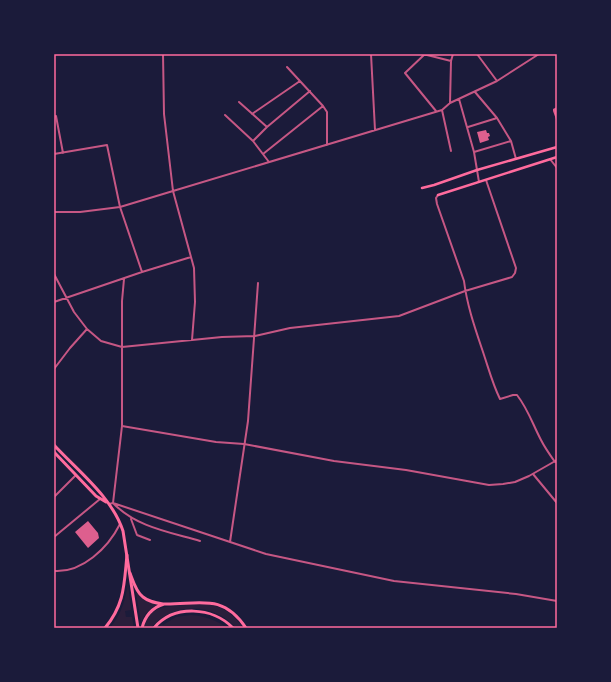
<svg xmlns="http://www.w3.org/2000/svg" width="611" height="682" font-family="Roboto,sans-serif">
<rect width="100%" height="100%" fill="#1b1b3a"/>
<path fill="#2a1e3b" d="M 128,582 L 131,610 L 125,611 L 126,617 L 132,617 L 134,628 L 110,628 C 121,615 126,599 128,582 Z
M 137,592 L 143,599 L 156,605 L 146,613 L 141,622 L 136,593 Z
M 202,604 C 220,604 233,613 243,628 L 236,628 C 214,602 172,602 151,628 L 144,628 C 149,609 159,607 177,606 C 185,605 194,604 202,604 Z
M 191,615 C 204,616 217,620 227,628 L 158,628 L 162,624 L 163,625 L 176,617 Z"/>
<path fill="#dd5f8e" d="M 557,107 L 557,122 L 553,111 L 553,109 Z
M 486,130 L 487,133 L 489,133 L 490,136 L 488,137 L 489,140 L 480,143 L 477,132 Z
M 88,521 L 98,533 L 99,538 L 88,548 L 75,532 Z"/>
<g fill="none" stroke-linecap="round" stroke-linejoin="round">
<path stroke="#c65784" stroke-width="2" d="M 163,54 L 164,114 L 173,191 L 194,268 L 195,302 L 192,340
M 371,54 L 375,130
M 423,54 L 451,61
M 425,54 L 405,73 L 436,111
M 477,54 L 497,81
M 287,67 L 323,106 L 327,112 L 327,145
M 475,92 L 497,118 L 511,141 L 516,159
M 459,99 L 474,152 L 479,182
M 239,102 L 267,127
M 450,103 L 451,61 L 453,54
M 442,110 L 451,151
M 252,114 L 300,81
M 225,115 L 253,141 L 269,162
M 56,116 L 63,153
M 468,127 L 497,118
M 253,141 L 267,127 L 310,91
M 474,152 L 511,141
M 54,154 L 107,145 L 120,207 L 142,272
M 263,154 L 323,106
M 550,159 L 557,168
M 173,191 L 442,110 L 450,103 L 497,81 L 539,54
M 438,195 L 436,198 L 437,204 L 464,281 C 467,306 476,331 484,355 C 489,370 493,385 500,399 L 513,395 L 517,395 C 528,409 533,425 541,440 C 545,448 550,455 555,462
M 54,274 L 74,312 L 87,329 L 101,341 L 122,347 L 222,337 L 255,336 L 290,328 L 399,316 L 465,291 L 512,277 L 515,273 L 516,268 L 486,180
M 124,279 L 122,301 L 122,426 L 113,503 C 136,527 169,532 200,541
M 54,302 L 142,272 L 191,257
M 54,369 L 70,348 L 87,329
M 533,474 L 557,503
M 54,497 L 76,475
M 109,504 L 113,503 L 266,554 L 394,581 L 516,594 L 557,601
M 131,519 L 137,535 L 150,540
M 54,537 L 100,499
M 230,542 L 248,421 L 258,283"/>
<path stroke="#c65784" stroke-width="2" d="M 54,212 L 80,212 L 120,207 L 173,191
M 122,426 L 216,442 L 244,444 L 334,461 L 406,470 L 489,485 L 503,484 L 515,482 L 529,476 L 557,460
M 54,571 C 82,573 108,548 120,524"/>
<path stroke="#ff6b9d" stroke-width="2.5" d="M 422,188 L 434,185 L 477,170 L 557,147
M 438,195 L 557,157"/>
<path stroke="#ff6b9d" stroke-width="3" d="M 54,445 C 78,471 112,497 123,531 L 138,628
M 54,452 L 96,496 L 106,502"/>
<path stroke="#ff6b9d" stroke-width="3" d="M 130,573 C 133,581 136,592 143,597 C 149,602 156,603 163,604 C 198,605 222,592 246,628
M 105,628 C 125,604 124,584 127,555
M 142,628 C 145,616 151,608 164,604
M 154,628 C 174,604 213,607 233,628"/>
</g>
<rect width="611" height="682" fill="none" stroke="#1b1b3a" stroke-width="110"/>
<rect x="55" y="55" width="501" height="572" fill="none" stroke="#ff6b9d" stroke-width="1.5"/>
</svg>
